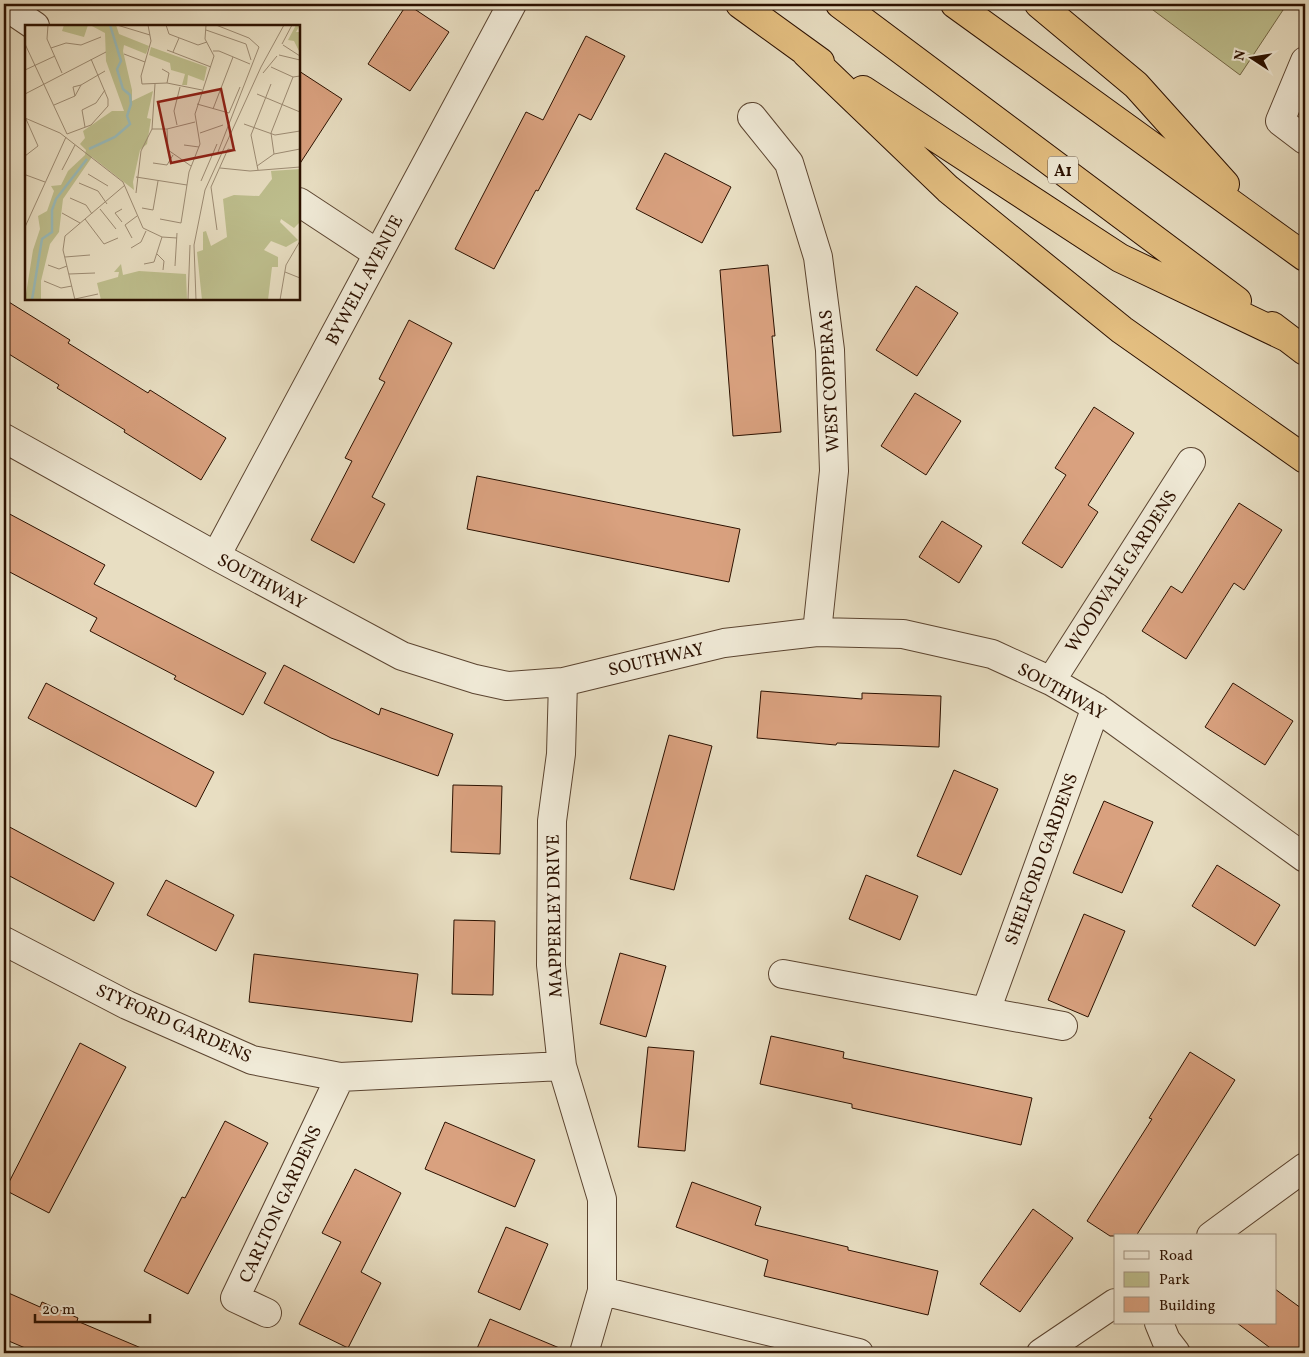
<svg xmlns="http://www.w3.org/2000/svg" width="1309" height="1357" font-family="Vollkorn,serif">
<rect width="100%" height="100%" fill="#e8dec2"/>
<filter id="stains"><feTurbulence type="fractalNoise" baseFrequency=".004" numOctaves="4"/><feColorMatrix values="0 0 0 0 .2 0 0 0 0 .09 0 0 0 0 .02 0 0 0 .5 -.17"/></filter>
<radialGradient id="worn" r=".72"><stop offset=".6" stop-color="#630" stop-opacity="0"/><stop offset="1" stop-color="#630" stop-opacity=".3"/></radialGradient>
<path fill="#bebf8e" stroke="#756847" d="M 1145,4 L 1287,4 L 1240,75 Z"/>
<path fill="#d9a17f" stroke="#2c1100" d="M 407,4 L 449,32 L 410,91 L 368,64 Z
M 586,36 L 625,56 L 591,120 L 579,114 L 538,191 L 536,190 L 494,269 L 455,249 L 526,112 L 543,120 Z
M 299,71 L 342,99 L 299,165 Z
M 665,153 L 731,187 L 702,243 L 636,209 Z
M 768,265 L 775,336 L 772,336 L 781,432 L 733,436 L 720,270 Z
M 916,286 L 958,313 L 917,376 L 876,350 Z
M 4,299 L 70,340 L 68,343 L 148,393 L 150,390 L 226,438 L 201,480 L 124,432 L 125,430 L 57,388 L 59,385 L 4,351 Z
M 409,320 L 452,343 L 372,497 L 385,504 L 354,563 L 311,540 L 352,461 L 345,458 L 385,382 L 379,379 Z
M 915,393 L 961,421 L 926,475 L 881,446 Z
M 1094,407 L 1134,433 L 1088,505 L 1098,512 L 1062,568 L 1022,543 L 1066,475 L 1055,468 Z
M 477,476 L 740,529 L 729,582 L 467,529 Z
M 1239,503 L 1282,530 L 1244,590 L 1234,583 L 1186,659 L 1142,631 L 1171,586 L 1182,593 Z
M 4,511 L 105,565 L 94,584 L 266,673 L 243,715 L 174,679 L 176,676 L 90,631 L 97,618 L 4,569 Z
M 942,521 L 982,546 L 959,583 L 919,557 Z
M 284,665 L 379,715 L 381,708 L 453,734 L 438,776 L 331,738 L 264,703 Z
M 46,683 L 214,772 L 196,807 L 28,718 Z
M 1233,683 L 1293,721 L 1265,765 L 1205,727 Z
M 761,691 L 862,699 L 862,693 L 941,696 L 939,747 L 837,743 L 836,745 L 757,738 Z
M 669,735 L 712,746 L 674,890 L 630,879 Z
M 954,770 L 998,789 L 961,875 L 917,856 Z
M 453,785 L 502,786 L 500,854 L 451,852 Z
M 1104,801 L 1153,822 L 1122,893 L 1073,873 Z
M 4,824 L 114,883 L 94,921 L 4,873 Z
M 1217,865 L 1280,905 L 1255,946 L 1192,906 Z
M 866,875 L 918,896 L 900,940 L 849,919 Z
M 166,880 L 234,915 L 216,951 L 147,915 Z
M 1084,914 L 1125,931 L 1088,1017 L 1048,1000 Z
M 454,920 L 495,921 L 493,995 L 452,994 Z
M 620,953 L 666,966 L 646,1037 L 600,1024 Z
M 254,954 L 418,974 L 412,1022 L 249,1002 Z
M 771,1036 L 844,1052 L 843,1058 L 1032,1098 L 1021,1145 L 852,1108 L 852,1104 L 760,1084 Z
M 80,1043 L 126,1067 L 49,1213 L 5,1190 Z
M 648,1047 L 694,1051 L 685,1151 L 638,1147 Z
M 1190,1052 L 1235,1080 L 1136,1236 L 1110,1236 L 1087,1221 L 1152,1119 L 1149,1118 Z
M 225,1121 L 268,1143 L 188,1294 L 144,1271 L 182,1197 L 185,1198 Z
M 445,1122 L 535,1160 L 515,1207 L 425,1169 Z
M 355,1169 L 401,1193 L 361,1272 L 381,1283 L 348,1348 L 299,1324 L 341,1242 L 322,1233 Z
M 692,1182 L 761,1207 L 755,1225 L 848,1247 L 848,1250 L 938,1271 L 928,1315 L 764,1276 L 768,1260 L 676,1227 Z
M 1033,1209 L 1073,1238 L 1020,1312 L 980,1284 Z
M 506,1227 L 548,1244 L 520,1310 L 478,1292 Z
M 1275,1289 L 1305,1311 L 1305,1353 L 1277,1353 L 1237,1323 L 1275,1323 Z
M 4,1291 L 40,1307 L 42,1302 L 78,1318 L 77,1321 L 153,1353 L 37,1353 L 4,1339 Z
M 490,1319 L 569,1352 L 569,1353 L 475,1353 Z"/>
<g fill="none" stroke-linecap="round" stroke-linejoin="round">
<g stroke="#5b4430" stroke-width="30">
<path id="street" d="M 4,5 L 35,26
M 1305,61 L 1280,121 L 1305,140
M 752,117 L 789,163 L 818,257 L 830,350 L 834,471 L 817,632
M 299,202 L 378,254
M 4,438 L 216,556 L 402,656 L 475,679 L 507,686 L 563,682 L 724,643 L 817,632 L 903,634 L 992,654 L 1051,681 L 1096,707 L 1305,858
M 216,556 L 512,4
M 1051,681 L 1191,462
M 563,682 L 561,754 L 552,821 L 551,965 L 562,1066 L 602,1199 L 602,1291 L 584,1353
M 4,941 L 127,1005 L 252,1060 L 340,1077 L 562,1066
M 783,974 L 1063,1026
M 986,1011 L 1096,707
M 1211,1236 L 1305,1167
M 602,1291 L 859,1353
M 267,1313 L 235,1298 L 340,1077
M 1159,1323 L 1166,1340 L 1176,1353
M 1041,1353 L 1115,1303"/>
</g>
<g stroke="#2c1100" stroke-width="30">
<path id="highway" d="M 740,4 L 820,62
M 840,4 L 1237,301
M 955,4 L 1305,257
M 1039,4 L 1136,85 L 1225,184
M 806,53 L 948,189 L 1122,330 L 1305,459
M 863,90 L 1120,258 L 1286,337
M 1272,326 L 1305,351"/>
</g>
<use href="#street" stroke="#f0ead7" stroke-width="28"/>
<use href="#highway" stroke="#e4bf81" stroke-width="28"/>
</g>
<g text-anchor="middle" stroke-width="4.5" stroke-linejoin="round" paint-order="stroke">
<rect fill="#f0ead7" stroke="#675240" stroke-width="1" x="1048" y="156.5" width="30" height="27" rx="4"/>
<g font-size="16" font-weight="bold" fill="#2c1100">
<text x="1063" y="176">A1</text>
</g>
<g font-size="18" fill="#2c1100" stroke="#f0ead7">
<text transform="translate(364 280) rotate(-62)" y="6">BYWELL AVENUE</text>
<text transform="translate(829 381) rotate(-93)" y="6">WEST COPPERAS</text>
<text transform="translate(1121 571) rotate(-57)" y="6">WOODVALE GARDENS</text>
<text transform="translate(262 581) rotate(28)" y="6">SOUTHWAY</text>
<text transform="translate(656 659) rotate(-13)" y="6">SOUTHWAY</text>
<text transform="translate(1062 691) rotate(29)" y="6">SOUTHWAY</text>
<text transform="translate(1041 859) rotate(-70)" y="6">SHELFORD GARDENS</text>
<text transform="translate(554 916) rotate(-91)" y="6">MAPPERLEY DRIVE</text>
<text transform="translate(174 1023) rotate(24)" y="6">STYFORD GARDENS</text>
<text transform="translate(280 1204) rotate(-65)" y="6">CARLTON GARDENS</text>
</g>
</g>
<g transform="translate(25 25)">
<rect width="275" height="275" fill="#e8dec2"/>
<path d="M 39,0 L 63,0 L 59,12 L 37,6 ZM 65,0 L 91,0 L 94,9 L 124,21 L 121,29 L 99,20 L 98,26 L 107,65 L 107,76 L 128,66 L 122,93 L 126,94 L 122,119 L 115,125 L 108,157 L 109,165 L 67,132 L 38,174 L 34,207 L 25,219 L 16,256 L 16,275 L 0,275 L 8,225 L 15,204 L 13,191 L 22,186 L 29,166 L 26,161 L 36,160 L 43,146 L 60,130 L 61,125 L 55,119 L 60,113 L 58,106 L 87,86 L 99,86 L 81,36 L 80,8 ZM 271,0 L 275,0 L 271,7 L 274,7 L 275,28 L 269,16 L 263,15 ZM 126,22 L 182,42 L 179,56 L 163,50 L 162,60 L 157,60 L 160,49 L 146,45 L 145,38 L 124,30 ZM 275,144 L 275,197 L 269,203 L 256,194 L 255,197 L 273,215 L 261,222 L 246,216 L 239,225 L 253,232 L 253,242 L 247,242 L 243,275 L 177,275 L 172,227 L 178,225 L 178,207 L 181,206 L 186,221 L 202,212 L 198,174 L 209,170 L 234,171 L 247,154 L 246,146 ZM 96,239 L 98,250 L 114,246 L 161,249 L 162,275 L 76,275 L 72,258 L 93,252 L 94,247 L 89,247 Z" fill="#bebf8e"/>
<path fill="none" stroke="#9bb" stroke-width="2.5" d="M 64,124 L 90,112 L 105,99 L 102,91 L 106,79 L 105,70 L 98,64 L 92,44 L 96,36 L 85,0M 7,275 L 17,214 L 27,207 L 27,185 L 31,174 L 62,134"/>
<path fill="none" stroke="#9d8c74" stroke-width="1" d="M 23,0 L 22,14 L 37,48M 92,0 L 125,10M 123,0 L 126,16 L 116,51 L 117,59 L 142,58 L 177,65M 141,0 L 144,9 L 173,20 L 182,17M 191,0 L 224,13 L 234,22M 181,5 L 221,19 L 226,35M 0,19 L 42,109 L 66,100 L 83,81 L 83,74 L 66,34M 257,19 L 267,0M 258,20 L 275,31M 26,23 L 41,18 L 56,20 L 76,12M 142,25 L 186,42M 188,26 L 194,26 L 225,39M 148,27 L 154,13M 99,29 L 120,37M 254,30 L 275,35M 246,42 L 268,52 L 275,51M 137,44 L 144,48 L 142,58M 0,45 L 30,31M 238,48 L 252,31M 0,69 L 81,27M 232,69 L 275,87M 50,71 L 48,62 L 56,60M 172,79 L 204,88 L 215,62M 29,80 L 50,71 L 56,60 L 80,46M 188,84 L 208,32M 0,93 L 35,108 L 98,157 L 118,203 L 137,212 L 152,213M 219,99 L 250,110 L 275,106M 152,100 L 149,86 L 155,62M 60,102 L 57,85 L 71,78 L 80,65M 127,104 L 142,104 L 170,97M 142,104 L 143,125 L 166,141M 175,108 L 198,100M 159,120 L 174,122M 193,127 L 234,22M 249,129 L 246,108 L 268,52M 0,131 L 13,121 L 1,94M 128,138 L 142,140 L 148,130M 232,141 L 249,129 L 275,124M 195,143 L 225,146 L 275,142M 37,145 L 50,120M 233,145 L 226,110 L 246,59M 63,149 L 83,161M 1,150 L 20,157M 0,151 L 0,131M 111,152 L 162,160M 176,156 L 192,119M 54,158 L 73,166 L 82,179M 111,168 L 116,126 L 127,104 L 130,59M 45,173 L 61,180 L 67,189M 117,183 L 128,185 L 133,156M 75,184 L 91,204M 97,184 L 90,188 L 97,197M 37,188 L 55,198M 60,194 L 79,219 L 93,213M 135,194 L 156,198 L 164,147 L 175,119 L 170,89 L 189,31 L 180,14 L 181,0M 0,202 L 41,112M 192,205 L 186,162 L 203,124 L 211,126M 107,213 L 100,200 L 112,191M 106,223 L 116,217 L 121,206M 132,229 L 139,236 L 138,245M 40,232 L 65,230M 119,239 L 129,237 L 137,212M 23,240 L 34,244 L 42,241M 150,241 L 152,208M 260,247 L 275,253M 44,249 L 70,248M 19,256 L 36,263 L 47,261M 50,274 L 73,269M 50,275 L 38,225 L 40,211 L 100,160M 163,275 L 165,220M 171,275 L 169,220 L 180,165 L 236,42 L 259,0M 255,275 L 261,240 L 275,216"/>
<path fill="#8f2418" fill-opacity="0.15" stroke="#8f2418" stroke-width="2.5" d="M 196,64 L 209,125 L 146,138 L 133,77 Z"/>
<rect width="275" height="275" fill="none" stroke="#2c1100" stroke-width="2.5"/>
</g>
<rect width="1309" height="1357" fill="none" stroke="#e8dec2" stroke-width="20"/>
<rect x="5" y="5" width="1299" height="1347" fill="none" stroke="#2c1100" stroke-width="2.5"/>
<rect x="10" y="10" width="1289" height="1337" fill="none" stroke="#2c1100"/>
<rect x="1114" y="1234" width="162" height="90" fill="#f0ead7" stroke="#a29381"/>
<rect x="1124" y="1251" width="25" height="8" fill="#f0ead7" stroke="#a29381"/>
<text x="1159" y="1260" font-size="15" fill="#2c1100">Road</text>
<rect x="1124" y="1272" width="25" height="15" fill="#bebf8e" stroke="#a29381"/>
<text x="1159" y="1284" font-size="15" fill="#2c1100">Park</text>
<rect x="1124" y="1297" width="25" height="15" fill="#d9a17f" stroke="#a29381"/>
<text x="1159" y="1310" font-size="15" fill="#2c1100">Building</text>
<g transform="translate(1252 58) rotate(282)" stroke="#f0ead7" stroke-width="4" paint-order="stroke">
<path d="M0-4L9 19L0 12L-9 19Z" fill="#2c1100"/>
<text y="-8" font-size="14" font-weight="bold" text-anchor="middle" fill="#2c1100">N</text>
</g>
<path d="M35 1314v8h115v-8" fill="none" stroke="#2c1100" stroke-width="2.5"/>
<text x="42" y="1314" font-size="15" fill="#2c1100" stroke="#f0ead7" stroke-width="4" paint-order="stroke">20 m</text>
<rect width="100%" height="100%" filter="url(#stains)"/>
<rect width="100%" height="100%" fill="url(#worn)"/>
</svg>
